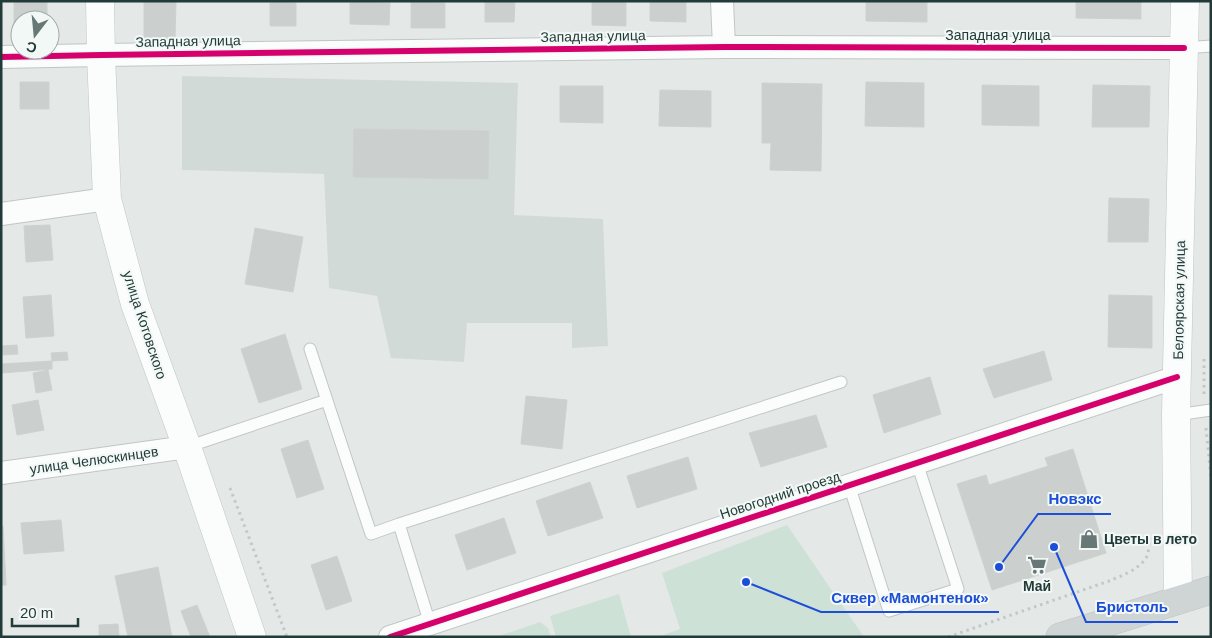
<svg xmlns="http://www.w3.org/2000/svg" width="1212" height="638" font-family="Arial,sans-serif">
<rect width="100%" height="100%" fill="#e4e9e8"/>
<path fill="#d2dad8" d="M 182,76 L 518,83 L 514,215 L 603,219 L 608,346 L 572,348 L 572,323 L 467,323 L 464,362 L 391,358 L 377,296 L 329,288 L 324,174 L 182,170 Z"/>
<path fill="#cee1d7" d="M 787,525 L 864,637 L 658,637 L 680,629 L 662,573 Z
M 619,594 L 631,637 L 556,637 L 550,616 Z
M 540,622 L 548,628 L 551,637 L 496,637 Z"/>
<path fill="#cbd0cf" stroke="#cdd2d1" d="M 14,1 L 47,1 L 47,20 L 20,20 L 20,27 L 14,27 Z
M 144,1 L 176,1 L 175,39 L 144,39 Z
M 485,1 L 515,1 L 514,22 L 485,22 Z
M 592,1 L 626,1 L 626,26 L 592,25 Z
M 650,1 L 686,1 L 686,22 L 650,21 Z
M 866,1 L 927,1 L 927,22 L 866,21 Z
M 1076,1 L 1141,1 L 1141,19 L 1076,18 Z
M 270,2 L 296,3 L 296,26 L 270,26 Z
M 350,2 L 390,3 L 389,25 L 350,24 Z
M 411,2 L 445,3 L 445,28 L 411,28 Z
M 20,82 L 49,82 L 49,109 L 20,109 Z
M 866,82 L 924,83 L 924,127 L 865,126 Z
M 762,83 L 822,84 L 821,171 L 770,170 L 771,143 L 762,143 Z
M 982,85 L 1039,86 L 1039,126 L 982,125 Z
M 1093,85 L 1150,86 L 1149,127 L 1092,127 Z
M 560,86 L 603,86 L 603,123 L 560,122 Z
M 660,90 L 711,91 L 711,127 L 659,126 Z
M 354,129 L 489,131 L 488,179 L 353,177 Z
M 1109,198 L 1149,199 L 1148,242 L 1108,242 Z
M 50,225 L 53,260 L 26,262 L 24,226 Z
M 255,228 L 303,237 L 293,292 L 245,284 Z
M 51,295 L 54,336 L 26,338 L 23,297 Z
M 1109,295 L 1152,296 L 1152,348 L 1108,347 Z
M 285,334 L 302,389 L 259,403 L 241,349 Z
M 17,345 L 18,354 L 1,355 L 1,346 Z
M 1044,351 L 1052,380 L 994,398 L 983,369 Z
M 67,352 L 68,360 L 52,361 L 51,353 Z
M 52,361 L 52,369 L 2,373 L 1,364 Z
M 48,370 L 52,390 L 36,393 L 33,373 Z
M 930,377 L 941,414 L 884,433 L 873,395 Z
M 526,396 L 567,400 L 562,449 L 521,444 Z
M 38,400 L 44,430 L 17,435 L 12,405 Z
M 816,415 L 827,447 L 761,467 L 749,433 Z
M 308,440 L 324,489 L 297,498 L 281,449 Z
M 1073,449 L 1106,553 L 992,590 L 957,484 L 986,475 L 989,485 L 1048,466 L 1045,458 Z
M 688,457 L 697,489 L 637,508 L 627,476 Z
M 590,482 L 603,518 L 548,536 L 536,501 Z
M 504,518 L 516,553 L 467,570 L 455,535 Z
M 61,520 L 64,551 L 24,554 L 21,523 Z
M 1,526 L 3,526 L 6,585 L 1,585 Z
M 337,556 L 352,601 L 326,610 L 311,565 Z
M 158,567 L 172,637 L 128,637 L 115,576 Z
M 197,605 L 210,637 L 191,637 L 181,611 Z
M 118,624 L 119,637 L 99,637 L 99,625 Z"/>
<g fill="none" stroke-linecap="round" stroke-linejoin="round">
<g stroke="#c1c6c5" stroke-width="13">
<path id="lane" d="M 1184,48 L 1211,46
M 310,349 L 371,534 L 399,524
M 1176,415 L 1211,410
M 187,447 L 327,400
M 849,485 L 889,611 L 958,589 L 917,463
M 430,624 L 399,524 L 841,382"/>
</g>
<g stroke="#c1c6c5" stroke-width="24">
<path id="street" d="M 722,1 L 724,47
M 1,57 L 101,55 L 724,47 L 1184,48
M 1,214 L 107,199
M 1,473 L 187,447
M 390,637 L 1177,377"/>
</g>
<g stroke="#c0c6c5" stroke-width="29">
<path id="secondary" d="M 100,1 L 101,55 L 107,199 L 135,304 L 187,447 L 252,637
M 1178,600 L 1176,415 L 1185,1"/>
</g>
<g stroke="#bdc5c4" stroke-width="29">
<path id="primary" d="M 1060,637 L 1211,590"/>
</g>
<path stroke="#c1c9c8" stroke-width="3" stroke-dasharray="2.5 4" stroke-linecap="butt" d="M 1204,394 L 1204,358
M 1206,428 L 1211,477
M 230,488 L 287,637
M 948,637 L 1109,581 C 1121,576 1138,570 1146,558 C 1149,553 1149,545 1149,538"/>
<use href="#lane" stroke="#fbfcfc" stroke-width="11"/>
<use href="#street" stroke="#fbfcfc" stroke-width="22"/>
<use href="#secondary" stroke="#fbfcfc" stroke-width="28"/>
<use href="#primary" stroke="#ced5d4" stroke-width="28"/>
<g stroke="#f2f8f6" stroke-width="9">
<path id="cycleway" d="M 1,57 L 101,55 L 724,47 L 1184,48
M 390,637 L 1177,377"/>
</g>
<use href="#cycleway" stroke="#d6006c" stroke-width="6"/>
</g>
<defs>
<g id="shop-bare" transform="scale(1.5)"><path d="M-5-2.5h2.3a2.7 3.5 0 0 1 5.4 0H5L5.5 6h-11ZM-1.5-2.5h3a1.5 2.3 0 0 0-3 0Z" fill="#677876" stroke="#f2f8f6" stroke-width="2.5" paint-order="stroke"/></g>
<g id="supermarket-bare" transform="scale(1.5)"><path d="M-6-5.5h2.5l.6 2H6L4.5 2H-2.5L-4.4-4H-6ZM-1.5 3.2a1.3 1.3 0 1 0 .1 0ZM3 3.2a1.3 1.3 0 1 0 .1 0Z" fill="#677876" stroke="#f2f8f6" stroke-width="2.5" paint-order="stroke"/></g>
</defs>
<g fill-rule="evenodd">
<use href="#shop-bare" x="1089" y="539"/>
<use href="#supermarket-bare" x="1037" y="565"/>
</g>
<g text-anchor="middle" stroke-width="4" stroke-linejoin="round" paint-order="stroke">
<g font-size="14" fill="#233b38" stroke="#f2f8f6">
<text x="998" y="40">Западная улица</text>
<text transform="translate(593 36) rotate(-1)" y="5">Западная улица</text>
<text transform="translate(188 41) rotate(-1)" y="5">Западная улица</text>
<text transform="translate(1179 300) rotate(-89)" y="5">Белоярская улица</text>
<text transform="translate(145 325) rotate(72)" y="5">улица Котовского</text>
<text transform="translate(94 460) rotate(-8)" y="5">улица Челюскинцев</text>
<text transform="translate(780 495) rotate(-18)" y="5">Новогодний проезд</text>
</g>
<g font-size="14" font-weight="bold" fill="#233b38" stroke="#f2f8f6" text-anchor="start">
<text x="1104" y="544">Цветы в лето</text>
<text x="1037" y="591" text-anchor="middle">Май</text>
</g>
</g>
<path fill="none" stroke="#1d4ed8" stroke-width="2" d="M999 567L1038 514H1111M746 582L821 612H999M1054 547L1086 622H1178"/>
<g fill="#1d4ed8" stroke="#f2f8f6" stroke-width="2">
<circle cx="999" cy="567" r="5"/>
<circle cx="746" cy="582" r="5"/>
<circle cx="1054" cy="547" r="5"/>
</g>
<g font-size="15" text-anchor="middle" font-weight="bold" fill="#1d4ed8" stroke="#f2f8f6" stroke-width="4" stroke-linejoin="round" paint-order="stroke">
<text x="1075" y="504">Новэкс</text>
<text x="910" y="603">Сквер «Мамонтенок»</text>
<text x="1132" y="612">Бристоль</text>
</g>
<rect width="1212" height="638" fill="none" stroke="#233b38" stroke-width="5"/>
<g transform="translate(35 35) rotate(196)"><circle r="24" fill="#f2f8f6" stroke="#9facaa"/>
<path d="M0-4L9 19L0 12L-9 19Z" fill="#677876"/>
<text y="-8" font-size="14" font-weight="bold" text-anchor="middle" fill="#233b38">С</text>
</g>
<path d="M12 618v8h66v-8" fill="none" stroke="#233b38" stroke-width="2.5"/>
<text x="20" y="618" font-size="15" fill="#233b38" stroke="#f2f8f6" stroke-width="4" paint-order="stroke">20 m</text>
</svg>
